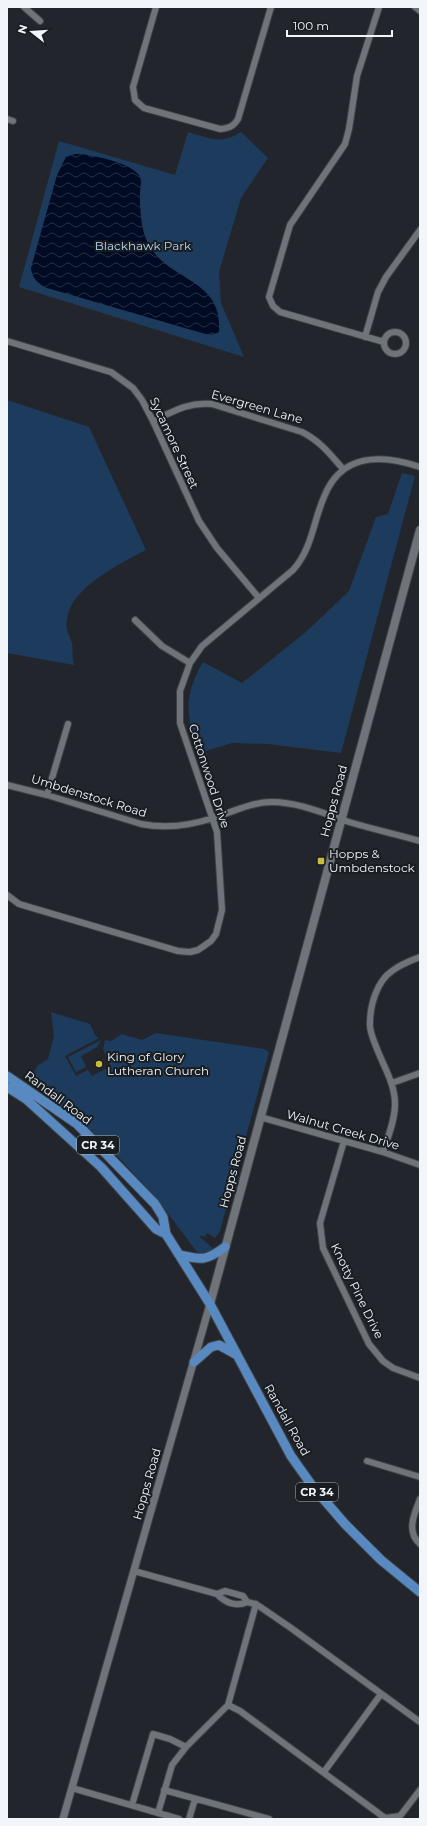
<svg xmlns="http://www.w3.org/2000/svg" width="427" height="1826" font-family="Montserrat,sans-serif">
<defs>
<pattern id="water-waves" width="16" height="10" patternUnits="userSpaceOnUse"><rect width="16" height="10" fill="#000a23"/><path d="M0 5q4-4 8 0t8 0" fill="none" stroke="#262e44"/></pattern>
</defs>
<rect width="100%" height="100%" fill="#22262c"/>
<path fill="#1d3b5c" d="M 188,132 C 209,138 221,145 241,132 L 268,158 L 241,198 L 219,272 L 221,303 L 244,357 L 19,287 L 59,141 L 175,175 Z
M 7,400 L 89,427 L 146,550 C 121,563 70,588 67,619 C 65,630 69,634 72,643 C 73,650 72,657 74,665 L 7,653 Z
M 402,473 L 415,476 L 341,753 L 268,744 L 232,743 L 199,753 C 186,717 183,696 203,662 L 242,683 L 307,631 L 349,591 L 376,517 L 388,514 Z
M 51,1012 L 90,1024 L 95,1035 L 99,1038 L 65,1056 L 76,1076 L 88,1070 L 92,1076 L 111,1066 L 103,1049 L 105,1040 L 111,1041 L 122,1034 L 142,1040 L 156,1033 L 264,1049 L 269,1052 L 220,1231 L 215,1238 L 207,1233 L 205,1237 L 201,1235 L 200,1237 L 213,1248 L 212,1254 L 200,1256 L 157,1199 L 111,1149 L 29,1081 L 38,1065 L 48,1059 L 54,1036 Z
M 101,1040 L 97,1047 L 81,1056 L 86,1067 L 76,1072 L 68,1057 Z"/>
<path fill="url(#water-waves)" d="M 75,154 C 90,154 128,162 138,174 C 143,179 140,187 140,194 C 140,212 141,235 152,250 C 175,282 223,281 219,332 C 211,337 203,333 195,331 L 47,288 C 38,284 32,278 31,268 L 57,175 L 66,157 Z"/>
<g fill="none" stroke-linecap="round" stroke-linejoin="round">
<g stroke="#3e4246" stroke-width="8">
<path id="minor" d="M 24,7 L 40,21
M 156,7 L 133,87 L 135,100 L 144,108 L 220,129 C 229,128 233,127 238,119 L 271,7
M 379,7 L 357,76 L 349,129 L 345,144 L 290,225 L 269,297 L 273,306 L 280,312 L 384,342
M 415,7 L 420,11
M 7,119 L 13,121
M384 343a11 11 0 1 1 22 0a11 11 0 1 1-22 0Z
M 365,337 L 378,292 L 386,277 L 420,230
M 7,341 L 111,372 L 133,388 L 142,400 L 153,421 L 199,521 L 217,548 L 259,598
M 153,421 C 174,411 188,402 212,404 L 302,432 C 320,441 330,454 343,469
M 135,620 L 162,646 L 190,663
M 7,785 L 47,795 L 141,824 C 166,829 189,826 213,818 C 233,812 251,802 272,802 C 298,802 325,814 349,822 C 372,829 396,834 420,841
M 47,795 L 68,724
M 7,895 L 19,904 L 178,951 L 190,952 L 198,950 L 211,941 L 216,934 L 222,910 L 217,832 L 180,723 L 180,691 L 190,663 L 202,646 L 293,570 C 312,549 313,522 324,497 C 341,453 382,454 420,467
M 392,1083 L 420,1073
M 260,1117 L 383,1152 L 420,1165
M 344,1141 L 320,1223 L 323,1248 L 369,1344 L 383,1361 L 393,1368 L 420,1378
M 383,1152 C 388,1137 395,1120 395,1104 C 395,1084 384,1067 377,1049 C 374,1041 369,1031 370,1023 C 370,1005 377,981 392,971 C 401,964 410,961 420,957
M 367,1461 L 420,1477
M 420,1499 C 414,1514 406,1532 420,1544
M 134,1571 L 217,1594 C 225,1603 237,1607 247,1602
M 217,1594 L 225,1591 L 243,1596 L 247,1602 L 256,1604 L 291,1628 L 420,1722
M 256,1604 L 228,1705 L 240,1711 L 385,1818 L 400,1816 L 420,1790
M 324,1772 L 381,1694
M 72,1788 L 179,1819
M 164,1790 L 269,1819
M 132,1805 L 153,1734 L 170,1739 L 186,1747
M 158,1813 L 172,1765 L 186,1747 L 228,1705
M 189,1819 L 195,1799"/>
</g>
<g stroke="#3e4246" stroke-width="9">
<path id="tertiary" d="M 63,1819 L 210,1304"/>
</g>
<g stroke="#3e4246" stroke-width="10">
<path id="secondary" d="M 210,1304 L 420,530"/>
</g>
<g stroke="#3e4246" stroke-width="11">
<path id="primary" d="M 7,1076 L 77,1124 L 155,1204 L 163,1217 L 166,1234 L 210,1304 L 291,1456 L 313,1487 L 345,1524 L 381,1560 L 420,1592
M 7,1087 L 26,1099 L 101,1167 L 156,1229 L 166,1234
M 180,1255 C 202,1260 206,1261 225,1247
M 194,1362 L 211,1347 L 219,1345 L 237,1355"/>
</g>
<use href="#minor" stroke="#6f747b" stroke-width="6"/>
<use href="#tertiary" stroke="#6f747b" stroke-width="7"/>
<use href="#secondary" stroke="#6f747b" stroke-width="8"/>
<use href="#primary" stroke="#588ac1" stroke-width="9"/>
</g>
<g fill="#c9bb3b" stroke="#181d22" stroke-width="1.5">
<rect x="317" y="857" width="8" height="8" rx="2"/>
<circle cx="99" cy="1064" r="4"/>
</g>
<g text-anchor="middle" stroke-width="4" stroke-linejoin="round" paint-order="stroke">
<g fill="#181d22" stroke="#b1b4b8" stroke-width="1">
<rect x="77" y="1136" width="42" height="18" rx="3"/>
<rect x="296" y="1483" width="42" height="18" rx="3"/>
</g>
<g font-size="11" font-weight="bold" fill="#f2f5f9">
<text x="98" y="1149">CR 34</text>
<text x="317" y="1496">CR 34</text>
</g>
<g font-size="12" fill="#b9d2f1" stroke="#181d22">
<text x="143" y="250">Blackhawk Park</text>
</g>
<g font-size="12" fill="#f2f5f9" stroke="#181d22">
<text transform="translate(257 407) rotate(16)" y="4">Evergreen Lane</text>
<text transform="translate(174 443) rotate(65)" y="4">Sycamore Street</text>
<text transform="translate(209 776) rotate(72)" y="4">Cottonwood Drive</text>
<text transform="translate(89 796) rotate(17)" y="4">Umbdenstock Road</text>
<text transform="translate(334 801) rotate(-75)" y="4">Hopps Road</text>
<text transform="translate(58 1098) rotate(37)" y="4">Randall Road</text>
<text transform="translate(343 1130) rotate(16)" y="4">Walnut Creek Drive</text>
<text transform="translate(233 1172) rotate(-75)" y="4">Hopps Road</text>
<text transform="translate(357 1291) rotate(64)" y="4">Knotty Pine Drive</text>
<text transform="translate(287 1420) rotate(61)" y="4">Randall Road</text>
<text transform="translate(147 1484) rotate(-74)" y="4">Hopps Road</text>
</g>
<g font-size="12" fill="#f2f5f9" stroke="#181d22" text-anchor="start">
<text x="329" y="858">Hopps &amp;<tspan x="329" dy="14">Umbdenstock</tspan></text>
<text x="107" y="1061">King of Glory<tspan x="107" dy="14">Lutheran Church</tspan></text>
</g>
</g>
<rect width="427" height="1826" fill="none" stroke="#f2f5f9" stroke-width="16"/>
<g transform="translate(32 32) rotate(287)" stroke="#181d22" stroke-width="3" paint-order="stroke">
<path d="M0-3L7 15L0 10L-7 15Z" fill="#f2f5f9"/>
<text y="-6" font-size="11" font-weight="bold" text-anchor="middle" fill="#f2f5f9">N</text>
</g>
<path d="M287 30v6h105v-6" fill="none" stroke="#f2f5f9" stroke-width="2"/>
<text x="293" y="30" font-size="12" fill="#f2f5f9" stroke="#181d22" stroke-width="3" paint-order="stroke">100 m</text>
</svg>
